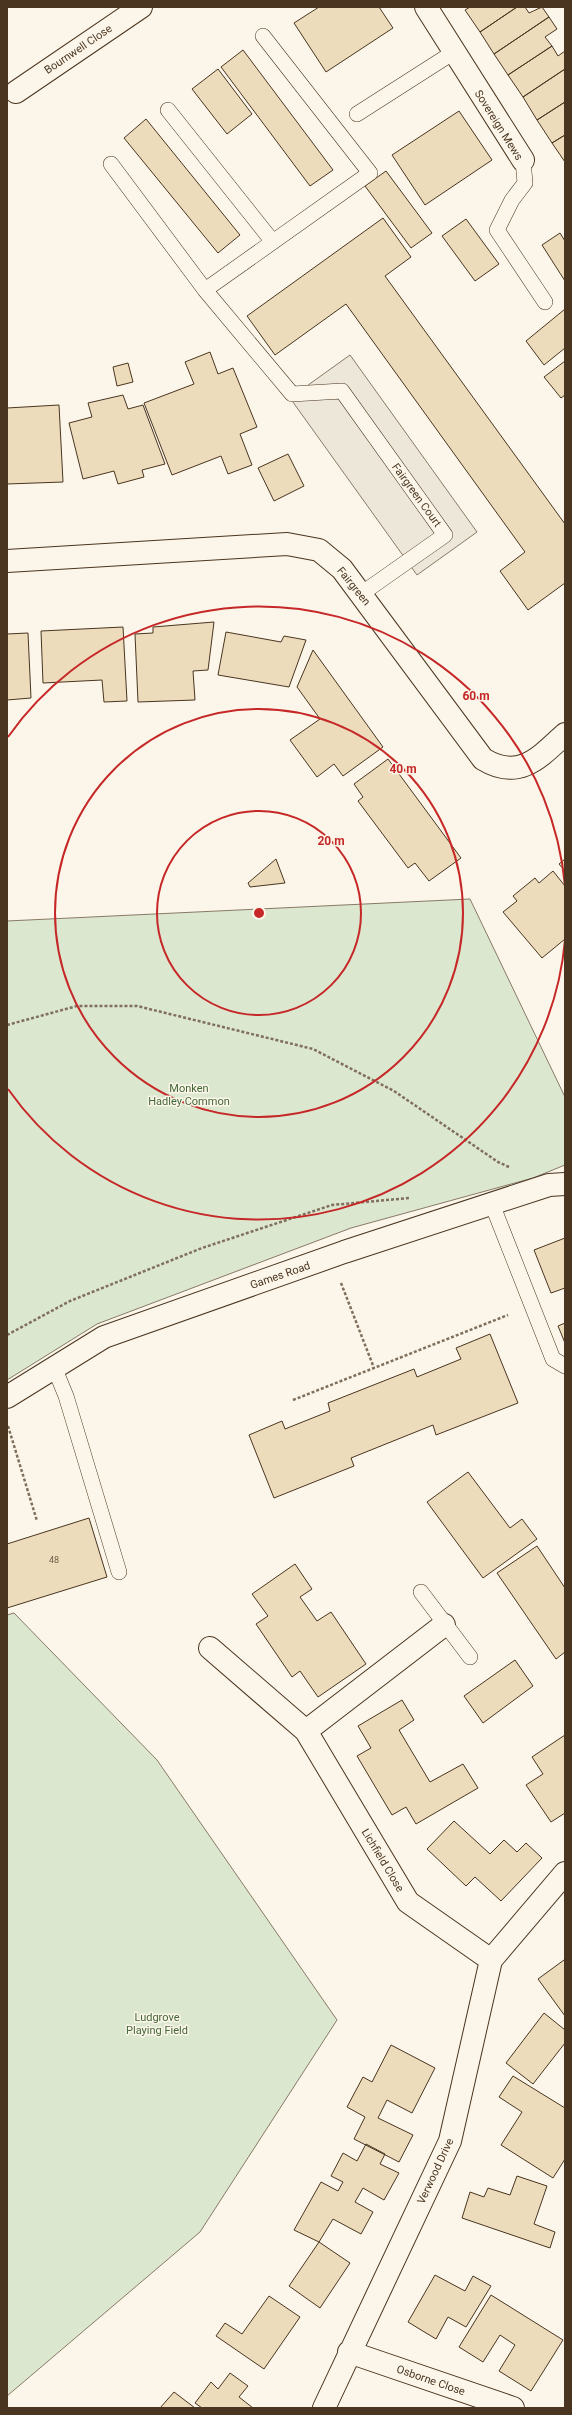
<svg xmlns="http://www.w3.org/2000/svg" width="572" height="2415" font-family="Roboto,sans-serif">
<rect width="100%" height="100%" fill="#fbf6e9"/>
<path fill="#dce7d0" stroke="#887966" d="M 470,899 L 565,1097 L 565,1165 L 533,1178 L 351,1228 L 97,1324 L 7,1380 L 7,921 Z
M 14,1613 L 157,1760 L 337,2020 L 200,2232 L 7,2396 L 7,1615 Z"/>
<path fill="#ede7d9" stroke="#887966" d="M 350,355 L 477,532 L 417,575 L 290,398 Z"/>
<path fill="#ecdcbc" stroke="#4a3520" d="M 319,7 L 379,7 L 393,28 L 326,72 L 294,23 Z
M 470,7 L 517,7 L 480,32 L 465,10 Z
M 517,7 L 525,7 L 529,13 L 542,7 L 549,17 L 494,54 L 480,32 Z
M 549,17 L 557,29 L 545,37 L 552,46 L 508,75 L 494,54 Z
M 552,46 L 558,56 L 565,51 L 565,69 L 523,97 L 508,75 Z
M 243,50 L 333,170 L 310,186 L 221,67 Z
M 218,69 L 252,114 L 227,134 L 192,89 Z
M 565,69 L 565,102 L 537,120 L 523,97 Z
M 565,102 L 565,135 L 552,143 L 537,120 Z
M 459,111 L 492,160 L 425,205 L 392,155 Z
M 146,119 L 240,235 L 218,253 L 124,138 Z
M 565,135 L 565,162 L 552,143 Z
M 386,171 L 432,233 L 411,248 L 365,186 Z
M 383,218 L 411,257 L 385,276 L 565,524 L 565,583 L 528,610 L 500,571 L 525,552 L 346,304 L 275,355 L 247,316 Z
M 466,219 L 499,264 L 475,281 L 442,236 Z
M 560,233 L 565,241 L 565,281 L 542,245 Z
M 565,309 L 565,348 L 544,365 L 526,341 Z
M 210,352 L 218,374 L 233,368 L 257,427 L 240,434 L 252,465 L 228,474 L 221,456 L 172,475 L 144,403 L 194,384 L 185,362 Z
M 565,361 L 565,395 L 561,398 L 544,377 Z
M 128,363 L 133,382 L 117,386 L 113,367 Z
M 123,395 L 128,409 L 143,405 L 165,464 L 142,470 L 144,477 L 118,484 L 114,471 L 83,479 L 69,423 L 92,417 L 88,403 Z
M 59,405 L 63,482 L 7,484 L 7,408 Z
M 288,454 L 304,486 L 274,501 L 258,468 Z
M 214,622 L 208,670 L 193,671 L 195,700 L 138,702 L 135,634 L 153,633 L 153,627 Z
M 123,627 L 127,701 L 104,702 L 102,680 L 43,683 L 41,631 Z
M 226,632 L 281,642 L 284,636 L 306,640 L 289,687 L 218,675 Z
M 28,633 L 31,698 L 7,700 L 7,634 Z
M 313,650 L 383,747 L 343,776 L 334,764 L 317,777 L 290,740 L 320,719 L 297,687 Z
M 388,759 L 461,858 L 429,881 L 415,863 L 408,868 L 358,801 L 363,797 L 354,784 Z
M 276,859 L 285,883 L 250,887 L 248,883 Z
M 565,859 L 565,871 L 559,864 Z
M 553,871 L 565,886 L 565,939 L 542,958 L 503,912 L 517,901 L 513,896 L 535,878 L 539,883 Z
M 565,1238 L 565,1288 L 551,1293 L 534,1250 Z
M 565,1323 L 565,1343 L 558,1326 Z
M 490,1334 L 518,1403 L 436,1435 L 433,1425 L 351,1458 L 354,1466 L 274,1498 L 249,1435 L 282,1421 L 285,1429 L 330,1411 L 328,1403 L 414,1369 L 417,1377 L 461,1359 L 456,1348 Z
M 468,1472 L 510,1528 L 522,1519 L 537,1539 L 483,1578 L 427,1502 Z
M 89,1518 L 107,1577 L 7,1608 L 7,1544 Z
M 537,1546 L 565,1588 L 565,1652 L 556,1659 L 497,1573 Z
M 295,1564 L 312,1589 L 300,1597 L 317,1621 L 331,1612 L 366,1664 L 318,1697 L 300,1671 L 292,1677 L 256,1624 L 268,1616 L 252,1594 Z
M 515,1660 L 533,1686 L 483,1723 L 464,1696 Z
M 402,1700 L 414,1720 L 399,1730 L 430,1782 L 463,1764 L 478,1788 L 416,1824 L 406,1807 L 392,1815 L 357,1756 L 371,1748 L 358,1726 Z
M 565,1735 L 565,1813 L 551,1822 L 526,1785 L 543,1774 L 532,1757 Z
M 454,1821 L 490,1854 L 504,1840 L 517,1852 L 526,1843 L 542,1858 L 501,1901 L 475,1877 L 466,1886 L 427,1849 Z
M 564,1960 L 565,1961 L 565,2016 L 538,1979 Z
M 544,2013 L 565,2030 L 565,2043 L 533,2084 L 506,2063 Z
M 391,2045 L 435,2068 L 412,2113 L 387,2100 L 378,2118 L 413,2135 L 399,2162 L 354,2139 L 365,2117 L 347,2107 L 363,2077 L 372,2082 Z
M 513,2076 L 565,2108 L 565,2159 L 553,2178 L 501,2145 L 522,2112 L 499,2097 Z
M 366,2144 L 385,2154 L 380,2164 L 399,2173 L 384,2200 L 363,2188 L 355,2202 L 373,2212 L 361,2234 L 333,2219 L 319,2242 L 294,2230 L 321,2182 L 338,2191 L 343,2182 L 331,2176 L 343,2153 L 357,2161 Z
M 517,2176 L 547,2186 L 534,2224 L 555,2232 L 550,2248 L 462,2218 L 470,2192 L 484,2197 L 488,2188 L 510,2195 Z
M 319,2242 L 350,2263 L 320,2308 L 289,2286 Z
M 435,2275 L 465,2291 L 473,2276 L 491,2286 L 466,2327 L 448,2317 L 436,2339 L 408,2322 Z
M 491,2295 L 563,2340 L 531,2391 L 499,2371 L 515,2345 L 500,2335 L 483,2362 L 459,2347 Z
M 269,2296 L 300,2317 L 264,2369 L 216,2336 L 225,2323 L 242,2334 Z
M 230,2373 L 248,2386 L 239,2397 L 253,2408 L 202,2408 L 195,2403 L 211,2382 L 218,2389 Z
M 174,2392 L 195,2408 L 160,2408 Z"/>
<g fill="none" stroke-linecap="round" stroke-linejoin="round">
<g stroke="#4a3520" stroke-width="16">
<path id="service" d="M 263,36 L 370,173 L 205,290 L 292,394 L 342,391 L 445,535 L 361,594
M 168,110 L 273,242
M 357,114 L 454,52
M 523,160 L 525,183 L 512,200 L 497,230 L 545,302
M 111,164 L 205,290
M 492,1204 L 553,1359 L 565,1366
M 54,1367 L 66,1396 L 119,1572
M 421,1592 L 470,1657"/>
</g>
<g stroke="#4a3520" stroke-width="24">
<path id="minor" d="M 426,7 L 523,160
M 16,92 L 141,7
M 7,561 L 287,544 L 319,550 L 342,569 L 483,759 C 519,781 539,758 565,734
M 7,1397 L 104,1337 L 344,1252 L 549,1185 L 565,1184
M 210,1648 L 306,1731 L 408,1902 L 491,1960
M 306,1731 L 444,1625
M 349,2352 L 513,2408
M 324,2408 L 450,2141 L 491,1960 L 565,1873"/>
</g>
<path stroke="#7f6f5c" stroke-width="2.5" stroke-dasharray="3 2" stroke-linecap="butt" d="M 7,1025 L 77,1006 L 137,1006 L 313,1049 L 394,1091 L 498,1162 L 509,1167
M 341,1283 L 374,1368
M 7,1335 L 70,1301 L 202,1248 L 332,1205 L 409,1198
M 293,1400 L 508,1315
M 8,1426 L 37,1521"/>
<use href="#service" stroke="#fbf6e9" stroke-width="15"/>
<use href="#minor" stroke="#fbf6e9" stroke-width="22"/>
</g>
<g fill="none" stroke="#c62828" stroke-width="2">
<circle cx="259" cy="913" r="102"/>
<circle cx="259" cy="913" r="204"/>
<path d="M565 940A307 307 0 0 1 8 1089M8 737A307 307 0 0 1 565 886"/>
</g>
<g text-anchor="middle" stroke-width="3" stroke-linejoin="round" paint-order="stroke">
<g font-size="9" fill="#725f47">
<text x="54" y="1563">48</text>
</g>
<g font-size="11" fill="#4a3520" stroke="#fbf6e9">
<text transform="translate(78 49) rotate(-34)" y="4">Bournwell Close</text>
<text transform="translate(499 125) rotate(58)" y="4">Sovereign Mews</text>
<text transform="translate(417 495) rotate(54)" y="4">Fairgreen Court</text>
<text transform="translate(354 586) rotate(51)" y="4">Fairgreen</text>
<text transform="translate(280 1275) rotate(-19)" y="4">Games Road</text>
<text transform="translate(383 1860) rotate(59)" y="4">Lichfield Close</text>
<text transform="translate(435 2171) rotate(-65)" y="4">Verwood Drive</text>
<text transform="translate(431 2380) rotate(19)" y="4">Osborne Close</text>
</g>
<g font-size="11" fill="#436837" stroke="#fbf6e9">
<text x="189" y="1092">Monken<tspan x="189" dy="13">Hadley Common</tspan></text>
<text x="157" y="2021">Ludgrove<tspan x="157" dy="13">Playing Field</tspan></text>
</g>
</g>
<circle cx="259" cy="913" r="6" fill="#c62828" stroke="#fbf6e9" stroke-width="2"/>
<g font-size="12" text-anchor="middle" font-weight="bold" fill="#c62828" stroke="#fbf6e9" stroke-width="3" stroke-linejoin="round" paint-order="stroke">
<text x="476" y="700">60 m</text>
<text x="403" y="773">40 m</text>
<text x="331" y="845">20 m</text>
</g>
<rect width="572" height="2415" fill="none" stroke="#4a3520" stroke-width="16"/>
</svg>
